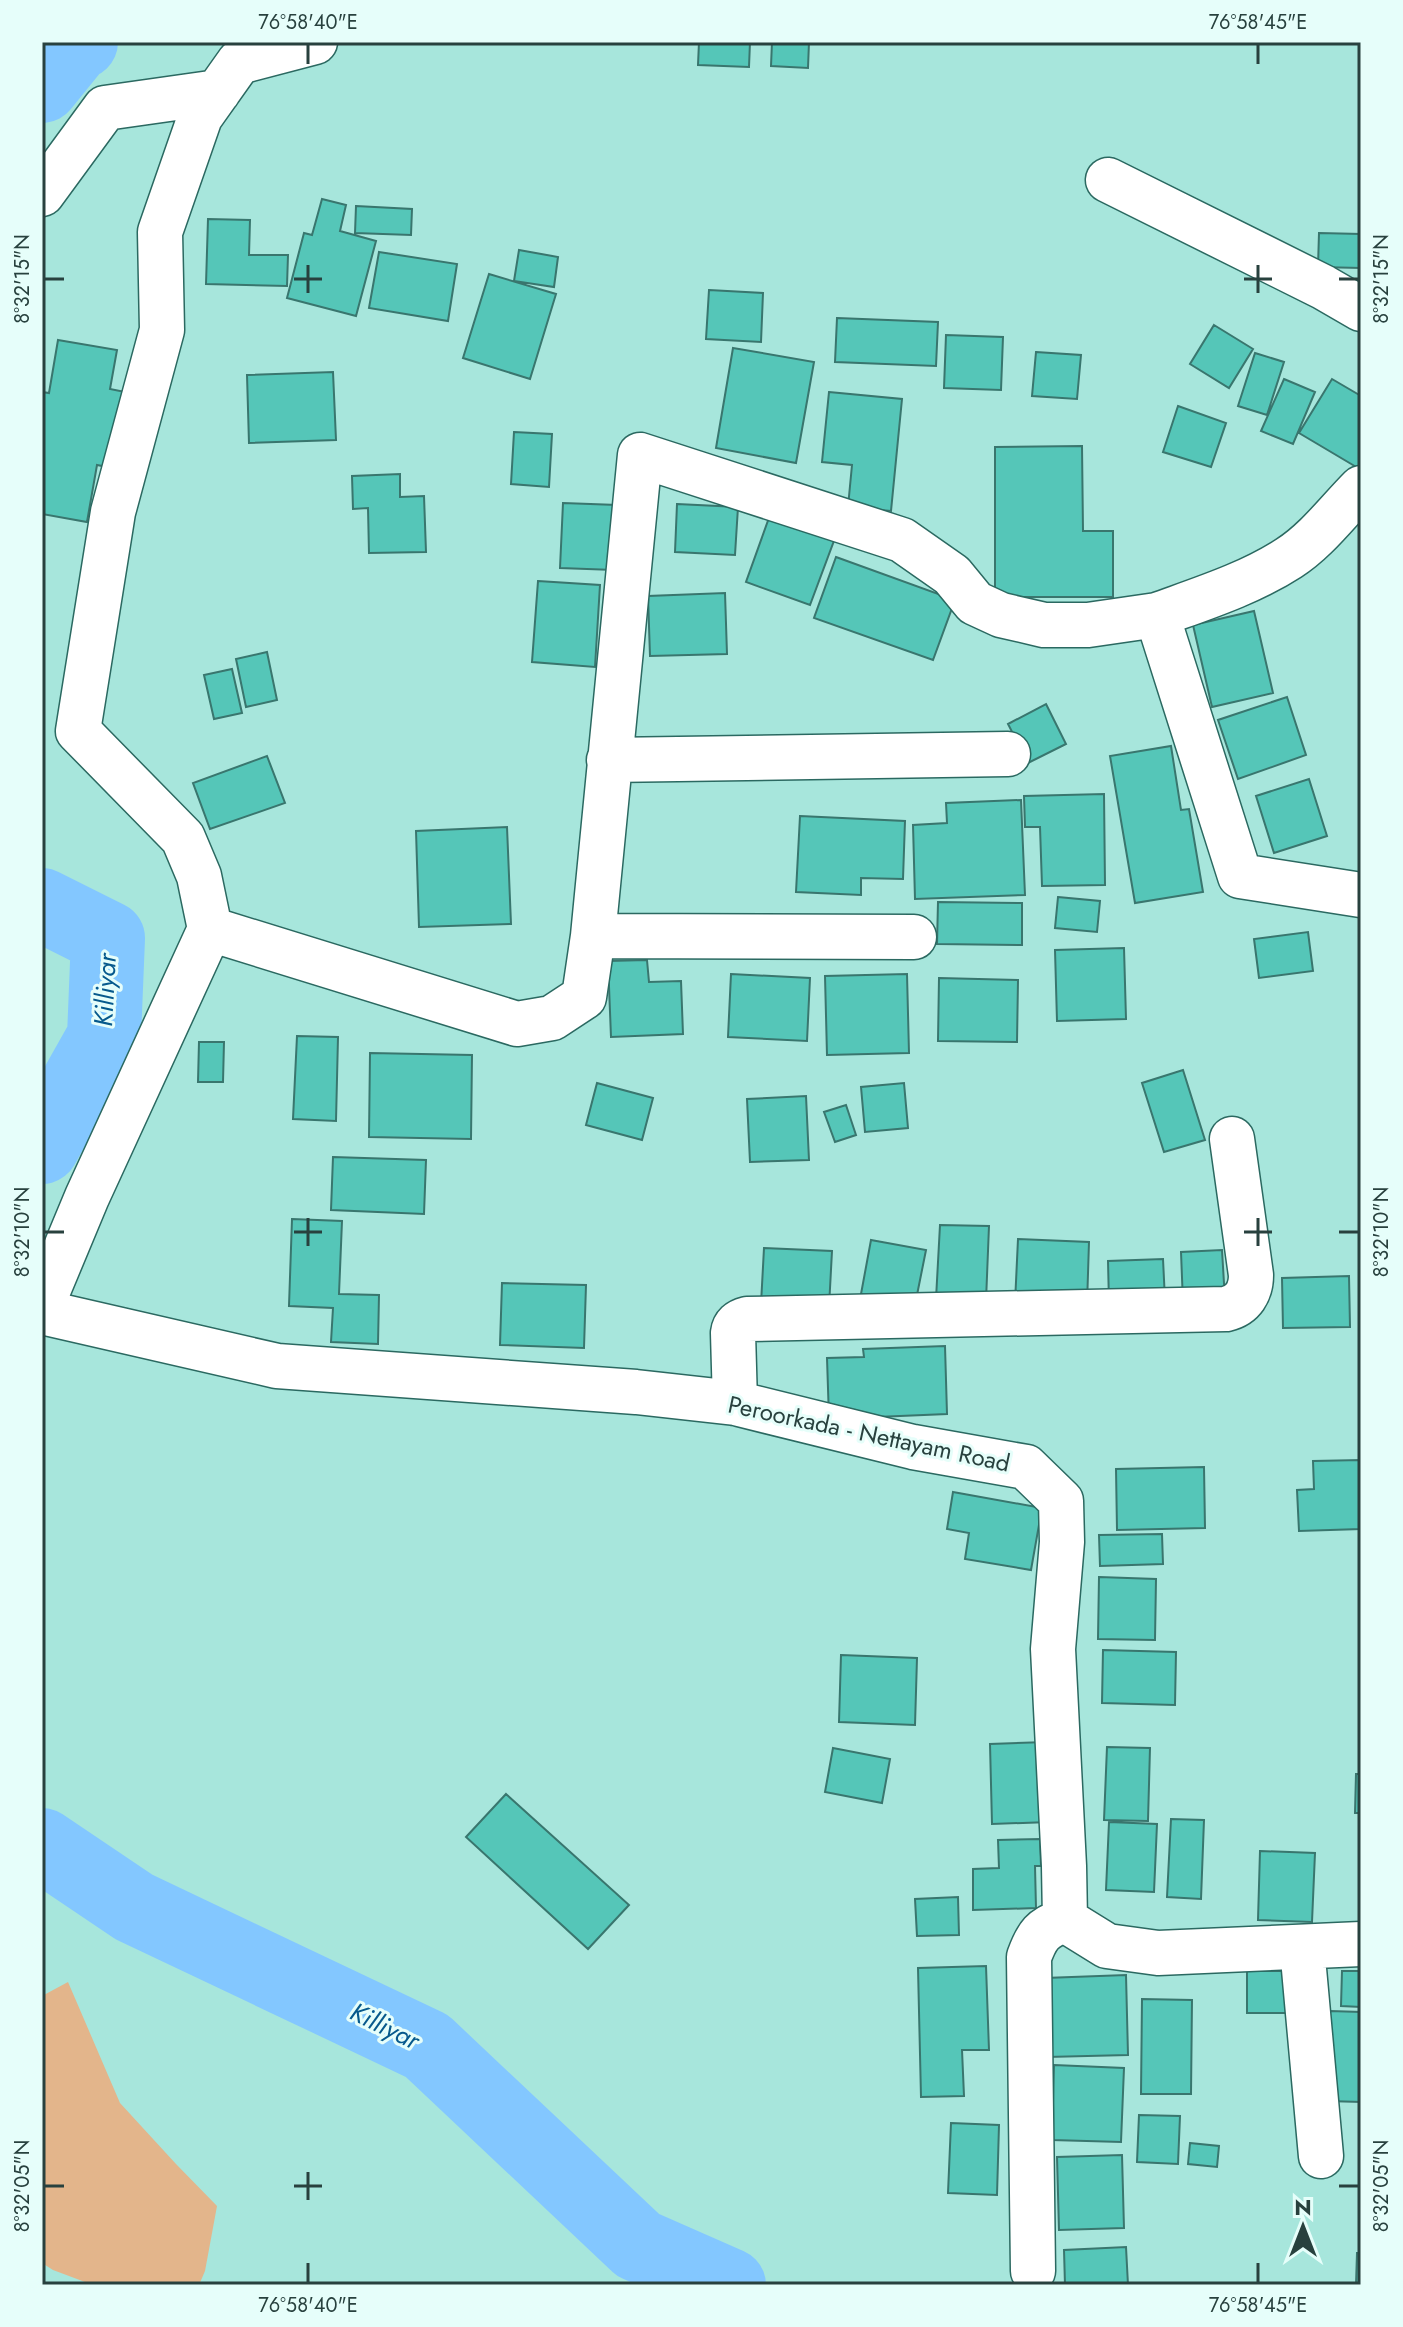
<svg xmlns="http://www.w3.org/2000/svg" width="1403" height="2327" font-family="Jost,sans-serif">
<rect width="100%" height="100%" fill="#a7e6dc"/>
<path fill="#e3b58b" d="M 68,1982 L 120,2103 L 176,2164 L 217,2206 L 205,2271 L 199,2285 L 93,2285 L 53,2270 L 42,2263 L 42,1996 Z"/>
<g fill="none" stroke-linecap="round" stroke-linejoin="round">
<path stroke="#83c7ff" stroke-width="74" d="M 42,86 L 76,44 L 81,42
M 42,905 L 108,938 L 104,1037 L 42,1147
M 42,1845 L 134,1907 L 427,2046 L 638,2245 L 729,2285"/>
</g>
<path fill="#55c6b8" stroke="#39766e" stroke-width="2" d="M 699,42 L 750,42 L 749,67 L 698,65 Z
M 772,42 L 809,42 L 808,68 L 771,66 Z
M 322,199 L 346,205 L 340,231 L 376,241 L 356,316 L 287,298 L 304,233 L 312,235 Z
M 356,206 L 412,209 L 411,235 L 355,233 Z
M 208,219 L 250,220 L 249,255 L 288,255 L 287,286 L 206,284 Z
M 1319,233 L 1361,234 L 1361,268 L 1318,267 Z
M 519,250 L 558,257 L 554,287 L 514,281 Z
M 379,252 L 457,264 L 448,321 L 369,308 Z
M 489,274 L 556,294 L 530,379 L 463,358 Z
M 709,290 L 763,293 L 761,342 L 706,339 Z
M 837,318 L 938,322 L 936,366 L 835,362 Z
M 1214,325 L 1253,349 L 1229,388 L 1190,364 Z
M 946,335 L 1003,337 L 1001,390 L 944,388 Z
M 58,340 L 117,350 L 110,389 L 130,393 L 117,469 L 97,465 L 87,522 L 42,514 L 42,392 L 49,393 Z
M 733,348 L 814,362 L 796,463 L 716,448 Z
M 1036,352 L 1081,355 L 1077,399 L 1032,396 Z
M 1255,353 L 1284,362 L 1267,415 L 1238,406 Z
M 333,372 L 336,440 L 249,443 L 247,375 Z
M 1284,379 L 1315,392 L 1293,444 L 1261,431 Z
M 1332,379 L 1361,396 L 1361,464 L 1358,468 L 1299,433 Z
M 829,392 L 902,399 L 891,511 L 848,507 L 852,465 L 822,462 Z
M 1178,406 L 1226,423 L 1211,467 L 1163,452 Z
M 514,432 L 552,434 L 549,487 L 511,484 Z
M 1082,446 L 1083,531 L 1113,531 L 1113,597 L 995,597 L 995,447 Z
M 400,474 L 400,497 L 424,496 L 426,552 L 369,553 L 368,508 L 353,509 L 352,476 Z
M 563,503 L 617,505 L 614,570 L 560,568 Z
M 677,504 L 738,507 L 735,555 L 675,552 Z
M 770,515 L 835,538 L 810,605 L 746,582 Z
M 836,557 L 955,600 L 933,660 L 814,618 Z
M 538,581 L 600,585 L 595,667 L 532,662 Z
M 725,593 L 727,654 L 650,656 L 648,596 Z
M 1254,611 L 1273,693 L 1212,707 L 1193,625 Z
M 267,652 L 277,700 L 246,707 L 236,659 Z
M 232,669 L 242,713 L 214,719 L 204,675 Z
M 1287,697 L 1306,755 L 1238,779 L 1218,720 Z
M 1046,704 L 1066,744 L 1028,763 L 1008,724 Z
M 1171,746 L 1181,810 L 1189,809 L 1203,892 L 1135,903 L 1110,756 Z
M 267,756 L 285,803 L 210,829 L 193,783 Z
M 1309,779 L 1327,836 L 1274,853 L 1256,796 Z
M 1104,794 L 1105,885 L 1042,886 L 1040,827 L 1025,827 L 1024,796 Z
M 1021,800 L 1025,895 L 915,899 L 913,825 L 947,823 L 946,803 Z
M 800,816 L 905,821 L 903,879 L 861,878 L 861,895 L 796,892 Z
M 507,827 L 511,924 L 419,927 L 416,831 Z
M 1058,897 L 1100,901 L 1097,932 L 1055,928 Z
M 938,902 L 1022,903 L 1022,945 L 937,944 Z
M 1308,932 L 1313,971 L 1259,978 L 1254,939 Z
M 1124,948 L 1126,1019 L 1057,1021 L 1055,950 Z
M 647,960 L 649,982 L 681,981 L 683,1034 L 611,1037 L 608,961 Z
M 731,974 L 810,978 L 807,1041 L 728,1037 Z
M 907,974 L 909,1053 L 827,1055 L 825,976 Z
M 939,978 L 1018,980 L 1017,1042 L 938,1041 Z
M 297,1036 L 338,1037 L 336,1121 L 293,1119 Z
M 199,1042 L 224,1042 L 223,1082 L 198,1082 Z
M 370,1053 L 472,1055 L 471,1139 L 369,1137 Z
M 1183,1070 L 1205,1140 L 1164,1152 L 1142,1083 Z
M 597,1083 L 653,1098 L 642,1140 L 586,1125 Z
M 904,1083 L 908,1128 L 865,1132 L 861,1087 Z
M 806,1096 L 809,1160 L 750,1162 L 747,1099 Z
M 846,1105 L 856,1135 L 835,1142 L 824,1112 Z
M 333,1157 L 426,1160 L 424,1214 L 331,1210 Z
M 292,1219 L 342,1221 L 339,1294 L 379,1295 L 378,1344 L 331,1342 L 333,1308 L 289,1306 Z
M 940,1225 L 989,1226 L 986,1301 L 936,1299 Z
M 1018,1239 L 1089,1242 L 1087,1305 L 1015,1303 Z
M 871,1240 L 926,1250 L 915,1305 L 861,1294 Z
M 764,1248 L 832,1251 L 829,1307 L 761,1304 Z
M 1222,1250 L 1225,1300 L 1183,1303 L 1181,1252 Z
M 1163,1259 L 1165,1300 L 1109,1303 L 1108,1261 Z
M 1349,1276 L 1350,1327 L 1283,1328 L 1282,1278 Z
M 502,1283 L 586,1285 L 584,1348 L 500,1345 Z
M 945,1346 L 947,1414 L 829,1419 L 827,1358 L 864,1357 L 863,1349 Z
M 1361,1460 L 1361,1529 L 1299,1531 L 1297,1490 L 1314,1489 L 1313,1461 Z
M 1204,1467 L 1205,1528 L 1117,1530 L 1116,1469 Z
M 953,1492 L 1042,1508 L 1031,1570 L 965,1559 L 969,1533 L 947,1529 Z
M 1162,1534 L 1163,1564 L 1100,1566 L 1099,1535 Z
M 1099,1577 L 1156,1579 L 1155,1640 L 1098,1639 Z
M 1103,1650 L 1176,1652 L 1175,1705 L 1102,1703 Z
M 841,1655 L 917,1658 L 915,1725 L 839,1722 Z
M 1046,1742 L 1049,1822 L 992,1824 L 990,1744 Z
M 1107,1747 L 1150,1748 L 1148,1821 L 1104,1820 Z
M 833,1748 L 890,1759 L 882,1803 L 825,1792 Z
M 1356,1774 L 1361,1774 L 1361,1813 L 1355,1813 Z
M 506,1794 L 629,1905 L 588,1949 L 466,1837 Z
M 1171,1819 L 1204,1820 L 1201,1899 L 1167,1897 Z
M 1109,1822 L 1157,1824 L 1154,1892 L 1106,1890 Z
M 1040,1839 L 1041,1866 L 1035,1866 L 1036,1908 L 973,1910 L 973,1869 L 999,1868 L 998,1840 Z
M 1260,1851 L 1315,1853 L 1312,1922 L 1258,1920 Z
M 958,1897 L 959,1935 L 917,1936 L 915,1899 Z
M 986,1966 L 989,2050 L 962,2050 L 964,2096 L 921,2097 L 918,1968 Z
M 1247,1971 L 1287,1971 L 1288,2013 L 1247,2013 Z
M 1342,1971 L 1361,1971 L 1361,2007 L 1341,2006 Z
M 1126,1975 L 1128,2055 L 1047,2057 L 1045,1978 Z
M 1142,1999 L 1192,2000 L 1191,2094 L 1141,2094 Z
M 1330,2011 L 1361,2012 L 1361,2102 L 1327,2101 Z
M 1054,2065 L 1124,2068 L 1121,2142 L 1052,2140 Z
M 1139,2115 L 1180,2116 L 1178,2164 L 1137,2162 Z
M 951,2123 L 999,2125 L 997,2195 L 948,2193 Z
M 1190,2143 L 1219,2146 L 1217,2167 L 1188,2164 Z
M 1122,2155 L 1124,2228 L 1059,2230 L 1057,2157 Z
M 1126,2247 L 1128,2285 L 1065,2285 L 1064,2250 Z
M 1357,2253 L 1361,2253 L 1361,2285 L 1356,2285 Z"/>
<g fill="none" stroke-linecap="round" stroke-linejoin="round">
<g stroke="#2b6961" stroke-width="47">
<path id="minor" d="M 1108,180 L 1323,287 L 1361,309
M 42,194 L 105,108 L 218,92
M 1157,615 C 1201,599 1249,584 1289,558 C 1317,540 1338,511 1361,488
M 609,760 L 1008,754
M 210,929 L 199,876 L 183,838 L 78,731 L 113,512 L 162,330 L 160,232 L 200,117 L 239,62 L 315,42
M 593,936 L 914,937
M 42,1305 L 87,1197 L 210,929 L 517,1024 L 552,1018 L 584,997 L 593,936 L 640,455 L 902,540 L 952,575 L 975,603 L 1001,615 L 1044,625 L 1088,625 L 1157,615 L 1240,876 L 1361,895
M 42,1312 L 277,1366 L 636,1392 L 735,1403 L 913,1447 L 1026,1467 L 1061,1501 L 1062,1542 L 1053,1649 L 1064,1866 L 1065,1920 L 1107,1946 L 1158,1953 L 1361,1944
M 735,1403 L 733,1333 C 734,1325 739,1321 747,1319 L 1226,1309 C 1243,1305 1251,1292 1251,1275 L 1232,1139
M 1302,1947 L 1321,2156
M 1033,2271 L 1029,1957 C 1037,1935 1042,1928 1065,1920"/>
</g>
<use href="#minor" stroke="#fff" stroke-width="44"/>
</g>
<path fill="none" stroke="#28413e" stroke-width="3" d="M 308,44 L 308,64M 1258,44 L 1258,64M 308,265 L 308,293M 1258,265 L 1258,293M 44,279 L 64,279M 294,279 L 322,279M 1244,279 L 1272,279M 1339,279 L 1359,279M 308,1218 L 308,1246M 1258,1218 L 1258,1246M 44,1232 L 64,1232M 294,1232 L 322,1232M 1244,1232 L 1272,1232M 1339,1232 L 1359,1232M 308,2172 L 308,2200M 44,2186 L 64,2186M 294,2186 L 322,2186M 1339,2186 L 1359,2186M 308,2263 L 308,2283M 1258,2263 L 1258,2283"/>
<g text-anchor="middle" stroke-width="6" stroke-linejoin="round" paint-order="stroke">
<g font-size="24" fill="#28413e" stroke="#e6fefa">
<text transform="translate(869 1434) rotate(12)" y="8">Peroorkada - Nettayam Road</text>
</g>
<g font-size="26" font-style="italic" fill="#06598c" stroke="#e6fefa">
<text transform="translate(105 990) rotate(-87)" y="9">Killiyar</text>
<text transform="translate(385 2026) rotate(26)" y="9">Killiyar</text>
</g>
</g>
<rect width="1403" height="2327" fill="none" stroke="#e6fefa" stroke-width="88"/>
<g transform="translate(1303 2227)" stroke="#e6fefa" stroke-width="6" paint-order="stroke">
<path d="M0-6L14 30L0 20L-14 30Z" fill="#28413e"/>
<text y="-12" font-size="22" font-weight="bold" text-anchor="middle" fill="#28413e">N</text>
</g>
<rect x="44" y="44" width="1315" height="2239" fill="none" stroke="#28413e" stroke-width="3"/>
<g font-size="20" text-anchor="middle" fill="#28413e">
<text x="308" y="29">76°58'40"E</text>
<text x="1258" y="29">76°58'45"E</text>
<text transform="translate(22 279) rotate(-90)" y="7">8°32'15"N</text>
<text transform="translate(1381 279) rotate(-90)" y="7">8°32'15"N</text>
<text transform="translate(22 1232) rotate(-90)" y="7">8°32'10"N</text>
<text transform="translate(1381 1232) rotate(-90)" y="7">8°32'10"N</text>
<text transform="translate(22 2186) rotate(-90)" y="7">8°32'05"N</text>
<text transform="translate(1381 2186) rotate(-90)" y="7">8°32'05"N</text>
<text x="308" y="2312">76°58'40"E</text>
<text x="1258" y="2312">76°58'45"E</text>
</g>
</svg>
